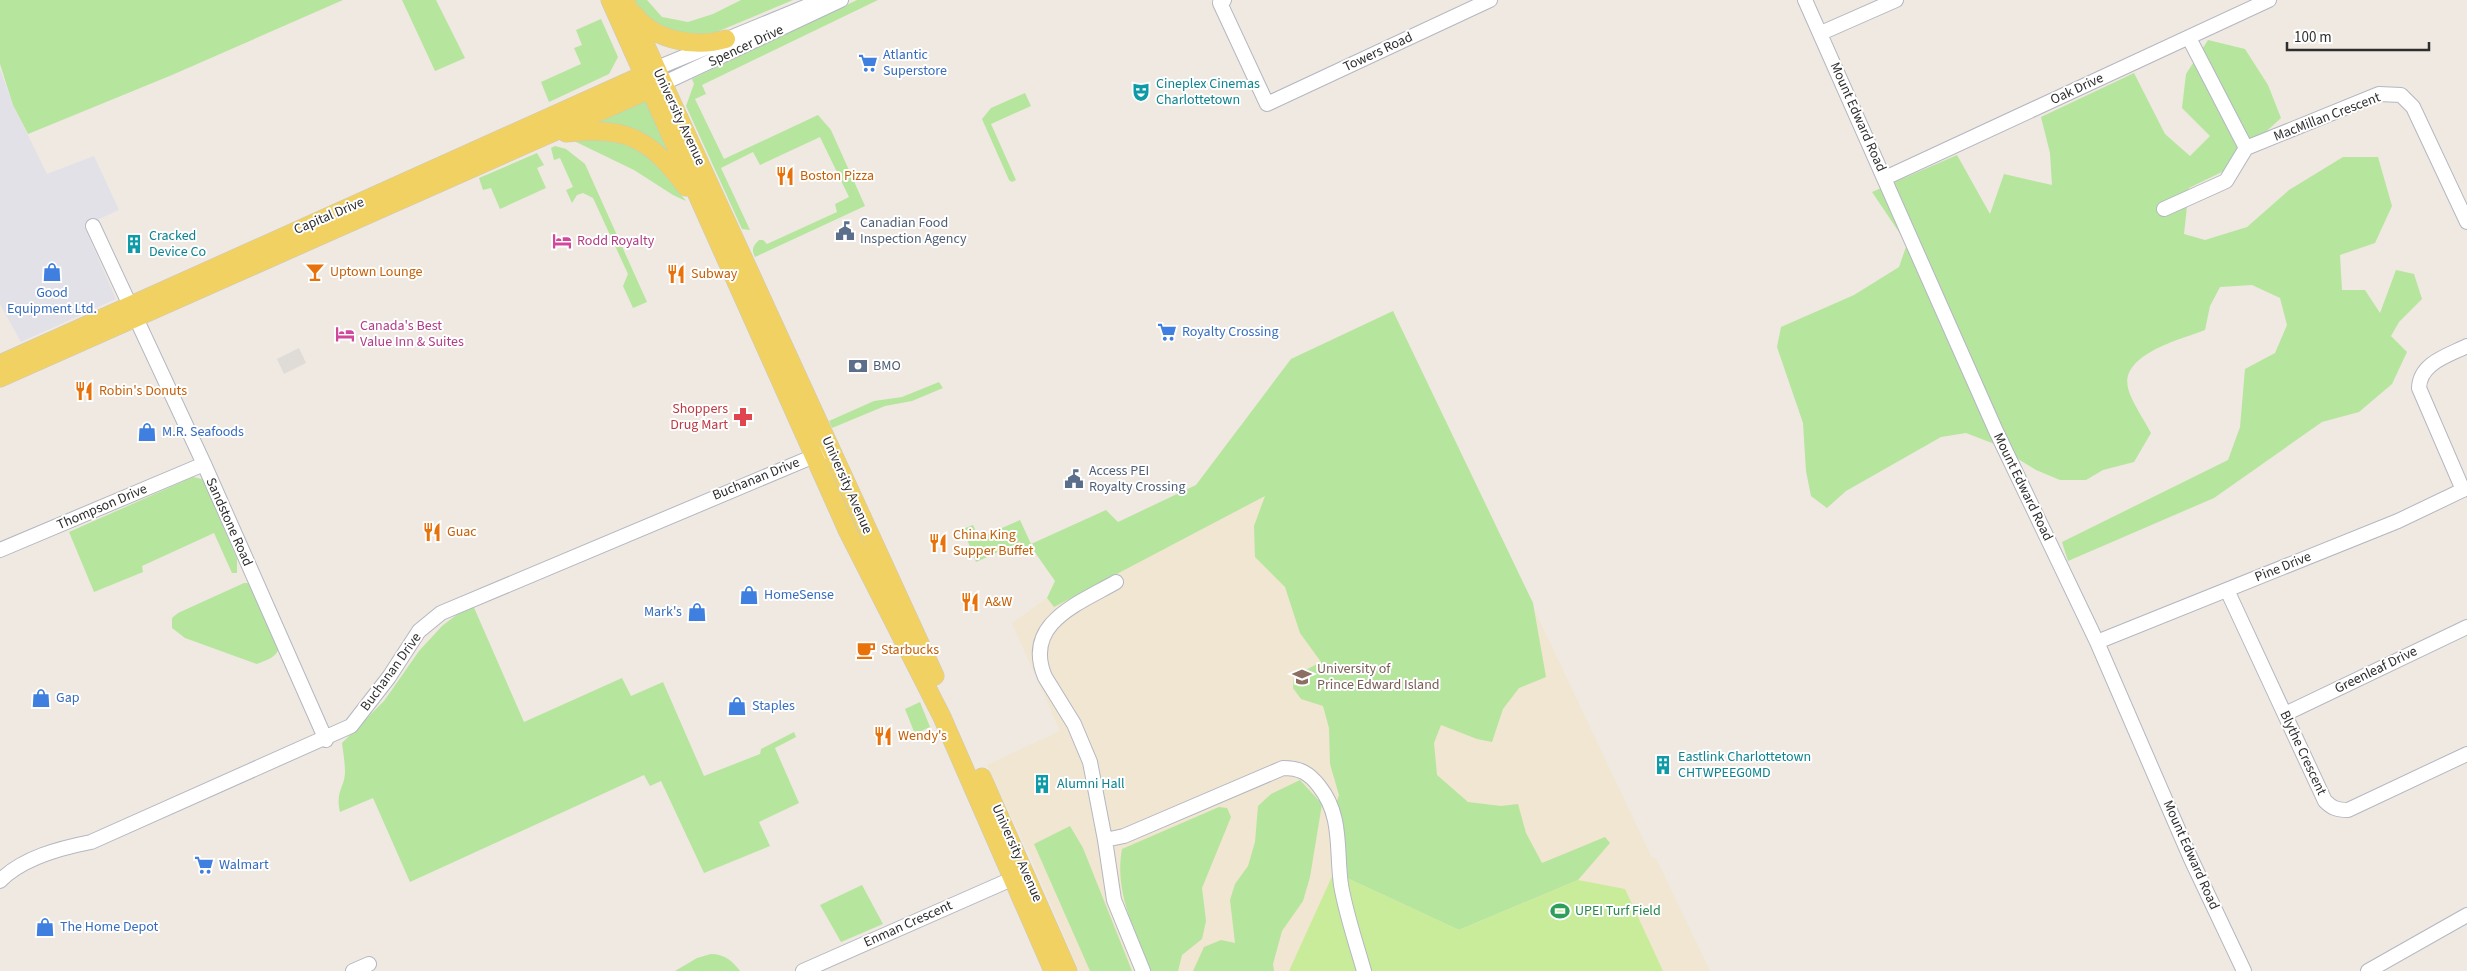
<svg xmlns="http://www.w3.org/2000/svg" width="2467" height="971" font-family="'Source Sans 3',sans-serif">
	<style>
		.industrial { fill: #e3e1e8 }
		.education { fill: #f0e6d1 }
		.green { fill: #b6e59e }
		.pitch { fill: #c9ec9a }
		.plaza { fill: #dfdcd8 }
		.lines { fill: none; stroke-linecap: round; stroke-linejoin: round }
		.minor-casing { stroke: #b4b7c1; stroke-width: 16 }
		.major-casing { stroke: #c9c9c9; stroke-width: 19 }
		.minor { stroke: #fff; stroke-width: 14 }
		.major { stroke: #f2d163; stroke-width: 18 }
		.labels { text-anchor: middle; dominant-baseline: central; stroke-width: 4; stroke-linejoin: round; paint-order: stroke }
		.street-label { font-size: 14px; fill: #2e2e2e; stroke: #fff }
		.shop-label { font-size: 14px; fill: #366cbe; stroke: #fff; text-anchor: start }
		.culture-label { font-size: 14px; fill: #0d838f; stroke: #fff; text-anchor: start }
		.food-label { font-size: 14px; fill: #c56008; stroke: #fff; text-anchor: start }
		.service-label { font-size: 14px; fill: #4e5e75; stroke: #fff; text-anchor: start }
		.hotel-label { font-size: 14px; fill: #b23c85; stroke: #fff; text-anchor: start }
		.health-label { font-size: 14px; fill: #be3a42; stroke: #fff; text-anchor: end }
		.education-label { font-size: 14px; fill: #785e54; stroke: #fff; text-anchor: start }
		.leisure-label { font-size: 14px; fill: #27864d; stroke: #fff; text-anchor: start }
	</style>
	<rect width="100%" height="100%" fill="#efe9e1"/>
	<path class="industrial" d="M0,69L13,105L47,174L94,156L119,210L84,226L116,299L21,342L0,304Z"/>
	<path class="education" d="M1393,311L1652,858H1656L1710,971H1079L1032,860L987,765L1060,731L1012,623L1047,598L1055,581L1180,506L1291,359Z"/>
	<path class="green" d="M0,0H343L172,75L28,134L13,105L0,64Z
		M402,0H436L465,58L435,71Z
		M635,0H647L662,17L688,22L713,14L741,0H793L707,36L673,31L643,16Z
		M857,0H878L702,85L706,94L695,99L724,159L818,115L831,130L865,206L755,257C751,249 753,246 759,240H763L767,244L837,212L835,204L849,197L820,137L760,165L753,152L721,168L750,230L742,229L686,106L694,84L692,79Z
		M601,19L618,57L609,74L549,102L541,82L581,64L574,48L582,45L576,30Z
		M2208,40L2245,49L2268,85L2281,118L2222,172L2189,188L2184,234L2205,240L2247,227L2289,190L2343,157H2378L2392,206L2375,243L2340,255L2342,290H2365L2380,313L2396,270L2414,274L2422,299L2399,322L2391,336L2407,352L2392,384L2359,412L2322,422L2214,498L2068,561L2062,542L2228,460L2240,427L2245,369L2275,353L2287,325L2280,298L2252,285L2220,287L2210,306L2205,330C2182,339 2120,354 2128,388C2131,401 2145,421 2151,433L2134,462L2103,470L2086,480H2060L2036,470L1992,443L1966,433L1941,437L1846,491L1827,508L1811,496L1806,471L1803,423L1777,347L1781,327L1854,295L1899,267L1907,244L1872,192L1957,155L1990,214L2004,174L2052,185L2050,153L2041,117L2134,73L2165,134L2190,156L2210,136L2182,108L2186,74Z
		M1025,93L1031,106L991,124L1016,180L1012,182L1009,180L982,119L991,108Z
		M646,99L674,159C654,133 620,130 591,123Z
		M587,139C597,139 608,139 618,141C650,147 668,177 686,201L673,195L634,170L574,141Z
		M555,146L566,149L585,164L647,302L633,308L623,286L628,274L593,198L583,193L577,195L572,203L566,190L573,187L560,158L554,160L551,148Z
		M537,153L544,165L537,168L546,188L500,209L491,188L483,190L479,178Z
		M1393,311L1533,603L1546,677L1519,688L1503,709L1492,742L1477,739L1441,725L1434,743L1437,775L1468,802L1501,806L1518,804L1526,833L1542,863L1605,837L1610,843L1578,880L1459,930L1334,872L1330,822L1339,795L1330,764L1329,728L1323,706L1301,699L1293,688L1294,676L1321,662L1300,633L1285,587L1255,557L1254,526L1265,496L1054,607L1047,598L1055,581L1034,551L1026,555L1020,542L976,562L963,529L973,525L979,538L1020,520L1031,544L1106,510L1118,522L1196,485L1291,359Z
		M939,382L943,388L912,401L885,406L832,428L829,421L874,401L902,397Z
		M193,477L202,479L206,486L237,559V573H232L214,533L142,566L143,572L94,592L69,532Z
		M244,583H249L279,646C278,657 267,660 257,664L185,638L172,628V618L178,613Z
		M472,603L524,722L622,678L631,696L663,682L704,776L760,754L761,749L794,732L796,737L775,748L799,803L759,822L770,846L704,873L661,781L650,786L644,775L410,882L373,798L340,812C335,791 345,787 345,772C345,762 343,752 342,743L384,701L419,651L442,626Z
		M920,702L930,727L915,734L905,709Z
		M1300,780L1322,804L1310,877L1303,901L1282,931L1273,964L1274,971H1193L1204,947L1221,940L1235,943L1230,900L1235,884L1248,866L1255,842L1258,806L1271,794Z
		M1219,807L1227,808L1231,817L1202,888L1206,921L1202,939L1182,955L1178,971H1150C1135,930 1114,893 1122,849Z
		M1070,826L1083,848L1132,971H1090L1034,844Z
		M862,885L883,924L841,942L820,905Z
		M711,954C724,954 733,961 740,971H675L697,958Z"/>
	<path class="pitch" d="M1334,872L1459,930L1578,880L1625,889L1663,971H1289Z"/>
	<path class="plaza" d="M299,348L306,363L284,374L277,359Z"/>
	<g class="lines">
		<g class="minor-casing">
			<path id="minor" d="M1224,0L1220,3L1267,104L1490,0
				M1805,0L1996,431L2097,642L2191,859L2244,971
				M1821,33L1896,0
				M2189,38L2246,148
				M657,68L822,0
				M664,83L841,0
				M1885,178L2269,0
				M2164,209L2226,181L2246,148L2379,94L2401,95L2413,107L2467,222
				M93,226L204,464L326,740
				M2463,490L2419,388C2420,363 2447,356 2467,346
				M0,550L204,464
				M2227,590L2325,801C2332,808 2337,810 2348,810L2467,754
				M2097,642L2398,521L2467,488
				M2285,714L2467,627
				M1105,840L1090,762L1074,724L1045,677C1022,623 1080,603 1116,582
				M0,881C22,858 60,848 91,842L351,726L389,677L419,631L441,613L831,449
				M353,971L369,964
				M803,971L1014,878
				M1143,971L1114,900L1105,840L1124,836L1283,768C1300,768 1309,773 1319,786C1343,816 1336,850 1341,885C1346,914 1356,943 1364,971
				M2368,971L2467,915"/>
		</g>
		<g class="major-casing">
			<path id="major" d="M610,0L848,532L942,717L1053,971
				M625,0L935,676
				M635,15C655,41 696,48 726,39
				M566,133C626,126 650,138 686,187
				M0,364L654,70
				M0,378L660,85
				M982,777L1068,971"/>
		</g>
		<use href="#minor" class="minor"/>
		<use href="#major" class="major"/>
	</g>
	<defs>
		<g id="supermarket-bare" transform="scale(1.5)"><path d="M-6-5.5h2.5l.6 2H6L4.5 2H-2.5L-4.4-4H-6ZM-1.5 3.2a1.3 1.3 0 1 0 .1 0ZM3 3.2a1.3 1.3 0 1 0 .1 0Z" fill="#3f7fe0" stroke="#fff" stroke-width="2.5" paint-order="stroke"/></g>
		<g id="theatre-bare" transform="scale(1.5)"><path d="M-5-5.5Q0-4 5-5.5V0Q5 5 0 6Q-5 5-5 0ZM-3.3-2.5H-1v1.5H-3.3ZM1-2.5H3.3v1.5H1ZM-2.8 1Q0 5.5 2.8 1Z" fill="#0f9aa8" stroke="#fff" stroke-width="2.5" paint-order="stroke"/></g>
		<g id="restaurant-bare" transform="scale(1.5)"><path d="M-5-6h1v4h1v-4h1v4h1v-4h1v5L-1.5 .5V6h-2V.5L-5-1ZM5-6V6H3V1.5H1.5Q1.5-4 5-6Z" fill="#e8710a" stroke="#fff" stroke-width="2.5" paint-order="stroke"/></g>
		<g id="civic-bare" transform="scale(1.5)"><path d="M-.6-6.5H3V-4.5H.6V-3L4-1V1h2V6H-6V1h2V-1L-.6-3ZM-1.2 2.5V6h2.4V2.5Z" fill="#5c6f8a" stroke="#fff" stroke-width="2.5" paint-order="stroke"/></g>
		<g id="hotel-bare" transform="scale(1.5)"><path d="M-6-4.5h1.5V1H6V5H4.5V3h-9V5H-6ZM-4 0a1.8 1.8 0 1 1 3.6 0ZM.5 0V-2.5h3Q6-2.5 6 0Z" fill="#d1479c" stroke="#fff" stroke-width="2.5" paint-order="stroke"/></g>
		<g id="building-bare" transform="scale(1.5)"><path d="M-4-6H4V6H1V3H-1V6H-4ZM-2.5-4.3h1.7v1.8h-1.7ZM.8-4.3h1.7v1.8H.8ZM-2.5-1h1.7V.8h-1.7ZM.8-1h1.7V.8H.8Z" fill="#0f9aa8" stroke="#fff" stroke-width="2.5" paint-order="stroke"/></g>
		<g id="shop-bare" transform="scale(1.5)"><path d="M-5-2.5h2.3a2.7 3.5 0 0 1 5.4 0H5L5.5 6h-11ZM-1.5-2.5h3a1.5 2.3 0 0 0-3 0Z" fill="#3f7fe0" stroke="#fff" stroke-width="2.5" paint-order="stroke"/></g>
		<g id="bar-bare" transform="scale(1.5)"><path d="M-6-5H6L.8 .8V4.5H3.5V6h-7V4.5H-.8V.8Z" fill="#e8710a" stroke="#fff" stroke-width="2.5" paint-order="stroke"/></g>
		<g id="bank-bare" transform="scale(1.5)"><path d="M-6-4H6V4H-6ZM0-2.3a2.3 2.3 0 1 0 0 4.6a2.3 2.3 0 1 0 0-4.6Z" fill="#5c6f8a" stroke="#fff" stroke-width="2.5" paint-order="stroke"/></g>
		<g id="pharmacy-bare" transform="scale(1.5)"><path d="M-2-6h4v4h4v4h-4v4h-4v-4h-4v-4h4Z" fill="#e0444e" stroke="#fff" stroke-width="2.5" paint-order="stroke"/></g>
		<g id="cafe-bare" transform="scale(1.5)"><path d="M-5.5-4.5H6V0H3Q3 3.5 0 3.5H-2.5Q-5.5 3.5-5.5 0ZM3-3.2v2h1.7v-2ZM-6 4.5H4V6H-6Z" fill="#e8710a" stroke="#fff" stroke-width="2.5" paint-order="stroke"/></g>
		<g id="university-bare" transform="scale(1.5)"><path d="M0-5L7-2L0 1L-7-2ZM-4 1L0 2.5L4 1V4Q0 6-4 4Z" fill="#8d6e63" stroke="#fff" stroke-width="2.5" paint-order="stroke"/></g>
		<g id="stadium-bare" transform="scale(1.5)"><path d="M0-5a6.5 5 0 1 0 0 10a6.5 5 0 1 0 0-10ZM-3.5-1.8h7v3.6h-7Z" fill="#2e9e5b" stroke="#fff" stroke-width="2.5" paint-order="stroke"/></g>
	</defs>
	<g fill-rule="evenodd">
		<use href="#supermarket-bare" x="868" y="63"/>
		<use href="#theatre-bare" x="1141" y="92"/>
		<use href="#restaurant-bare" x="785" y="176"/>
		<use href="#civic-bare" x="845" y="231"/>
		<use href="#hotel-bare" x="562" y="241"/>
		<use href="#building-bare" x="134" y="244"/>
		<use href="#shop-bare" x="52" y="272"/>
		<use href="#bar-bare" x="315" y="272"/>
		<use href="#restaurant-bare" x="676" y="274"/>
		<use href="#supermarket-bare" x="1167" y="332"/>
		<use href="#hotel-bare" x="345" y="334"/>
		<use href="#bank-bare" x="858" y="366"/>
		<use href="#restaurant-bare" x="84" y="391"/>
		<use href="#pharmacy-bare" x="743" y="417"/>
		<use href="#shop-bare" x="147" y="432"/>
		<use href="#civic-bare" x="1074" y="479"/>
		<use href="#restaurant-bare" x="432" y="532"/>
		<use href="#restaurant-bare" x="938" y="543"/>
		<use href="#shop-bare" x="749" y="595"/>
		<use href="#restaurant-bare" x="970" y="602"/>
		<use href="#shop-bare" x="697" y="612"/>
		<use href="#cafe-bare" x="866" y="650"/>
		<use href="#university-bare" x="1302" y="677"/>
		<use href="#shop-bare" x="41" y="698"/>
		<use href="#shop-bare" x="737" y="706"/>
		<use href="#restaurant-bare" x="883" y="736"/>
		<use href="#building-bare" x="1663" y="765"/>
		<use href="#building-bare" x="1042" y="784"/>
		<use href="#supermarket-bare" x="204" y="865"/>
		<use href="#stadium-bare" x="1560" y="911"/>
		<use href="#shop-bare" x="45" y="927"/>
	</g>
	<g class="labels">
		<g class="street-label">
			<text transform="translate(746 46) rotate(-25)">Spencer Drive</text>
			<text transform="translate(1378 52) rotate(-25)">Towers Road</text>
			<text transform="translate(2077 89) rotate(-25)">Oak Drive</text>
			<text transform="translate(679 117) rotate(65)">University Avenue</text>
			<text transform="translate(1858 117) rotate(66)">Mount Edward Road</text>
			<text transform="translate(2327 117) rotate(-21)">MacMillan Crescent</text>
			<text transform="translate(329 216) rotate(-23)">Capital Drive</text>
			<text transform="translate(756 479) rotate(-22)">Buchanan Drive</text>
			<text transform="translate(847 485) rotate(66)">University Avenue</text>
			<text transform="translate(2023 487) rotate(64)">Mount Edward Road</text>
			<text transform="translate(102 507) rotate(-23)">Thompson Drive</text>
			<text transform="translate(229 522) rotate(66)">Sandstone Road</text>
			<text transform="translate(2283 567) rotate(-22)">Pine Drive</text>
			<text transform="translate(2376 670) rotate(-26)">Greenleaf Drive</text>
			<text transform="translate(391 672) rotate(-54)">Buchanan Drive</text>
			<text transform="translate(2303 753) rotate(65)">Blythe Crescent</text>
			<text transform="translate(1017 853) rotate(66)">University Avenue</text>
			<text transform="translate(2191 855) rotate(66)">Mount Edward Road</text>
			<text transform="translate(908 924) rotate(-24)">Enman Crescent</text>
		</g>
		<g class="shop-label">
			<text x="883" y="55">Atlantic<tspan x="883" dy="16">Superstore</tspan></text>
			<text x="52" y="293" text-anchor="middle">Good<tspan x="52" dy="16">Equipment Ltd.</tspan></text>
			<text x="1182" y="332">Royalty Crossing</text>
			<text x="162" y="432">M.R. Seafoods</text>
			<text x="764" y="595">HomeSense</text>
			<text x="682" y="612" text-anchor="end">Mark's</text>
			<text x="56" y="698">Gap</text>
			<text x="752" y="706">Staples</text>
			<text x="219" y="865">Walmart</text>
			<text x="60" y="927">The Home Depot</text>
		</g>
		<g class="culture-label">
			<text x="1156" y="84">Cineplex Cinemas<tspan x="1156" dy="16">Charlottetown</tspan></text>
			<text x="149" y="236">Cracked<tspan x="149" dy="16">Device Co</tspan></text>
			<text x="1678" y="757">Eastlink Charlottetown<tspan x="1678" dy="16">CHTWPEEG0MD</tspan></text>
			<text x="1057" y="784">Alumni Hall</text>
		</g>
		<g class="food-label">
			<text x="800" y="176">Boston Pizza</text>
			<text x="330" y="272">Uptown Lounge</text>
			<text x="691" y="274">Subway</text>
			<text x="99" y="391">Robin's Donuts</text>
			<text x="447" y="532">Guac</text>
			<text x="953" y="535">China King<tspan x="953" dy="16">Supper Buffet</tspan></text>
			<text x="985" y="602">A&amp;W</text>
			<text x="881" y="650">Starbucks</text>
			<text x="898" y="736">Wendy's</text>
		</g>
		<g class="service-label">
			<text x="860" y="223">Canadian Food<tspan x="860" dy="16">Inspection Agency</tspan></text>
			<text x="873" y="366">BMO</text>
			<text x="1089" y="471">Access PEI<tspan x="1089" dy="16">Royalty Crossing</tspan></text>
		</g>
		<g class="hotel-label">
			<text x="577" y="241">Rodd Royalty</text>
			<text x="360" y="326">Canada's Best<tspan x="360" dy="16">Value Inn &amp; Suites</tspan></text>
		</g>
		<g class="health-label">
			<text x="728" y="409">Shoppers<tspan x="728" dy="16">Drug Mart</tspan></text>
		</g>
		<g class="education-label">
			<text x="1317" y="669">University of<tspan x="1317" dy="16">Prince Edward Island</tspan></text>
		</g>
		<g class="leisure-label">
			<text x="1575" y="911">UPEI Turf Field</text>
		</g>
	</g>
	<path d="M2287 42v8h142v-8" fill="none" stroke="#2e2e2e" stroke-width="2.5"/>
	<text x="2294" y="42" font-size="15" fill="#2e2e2e" stroke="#ffffff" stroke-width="4" paint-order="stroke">100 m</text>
</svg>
